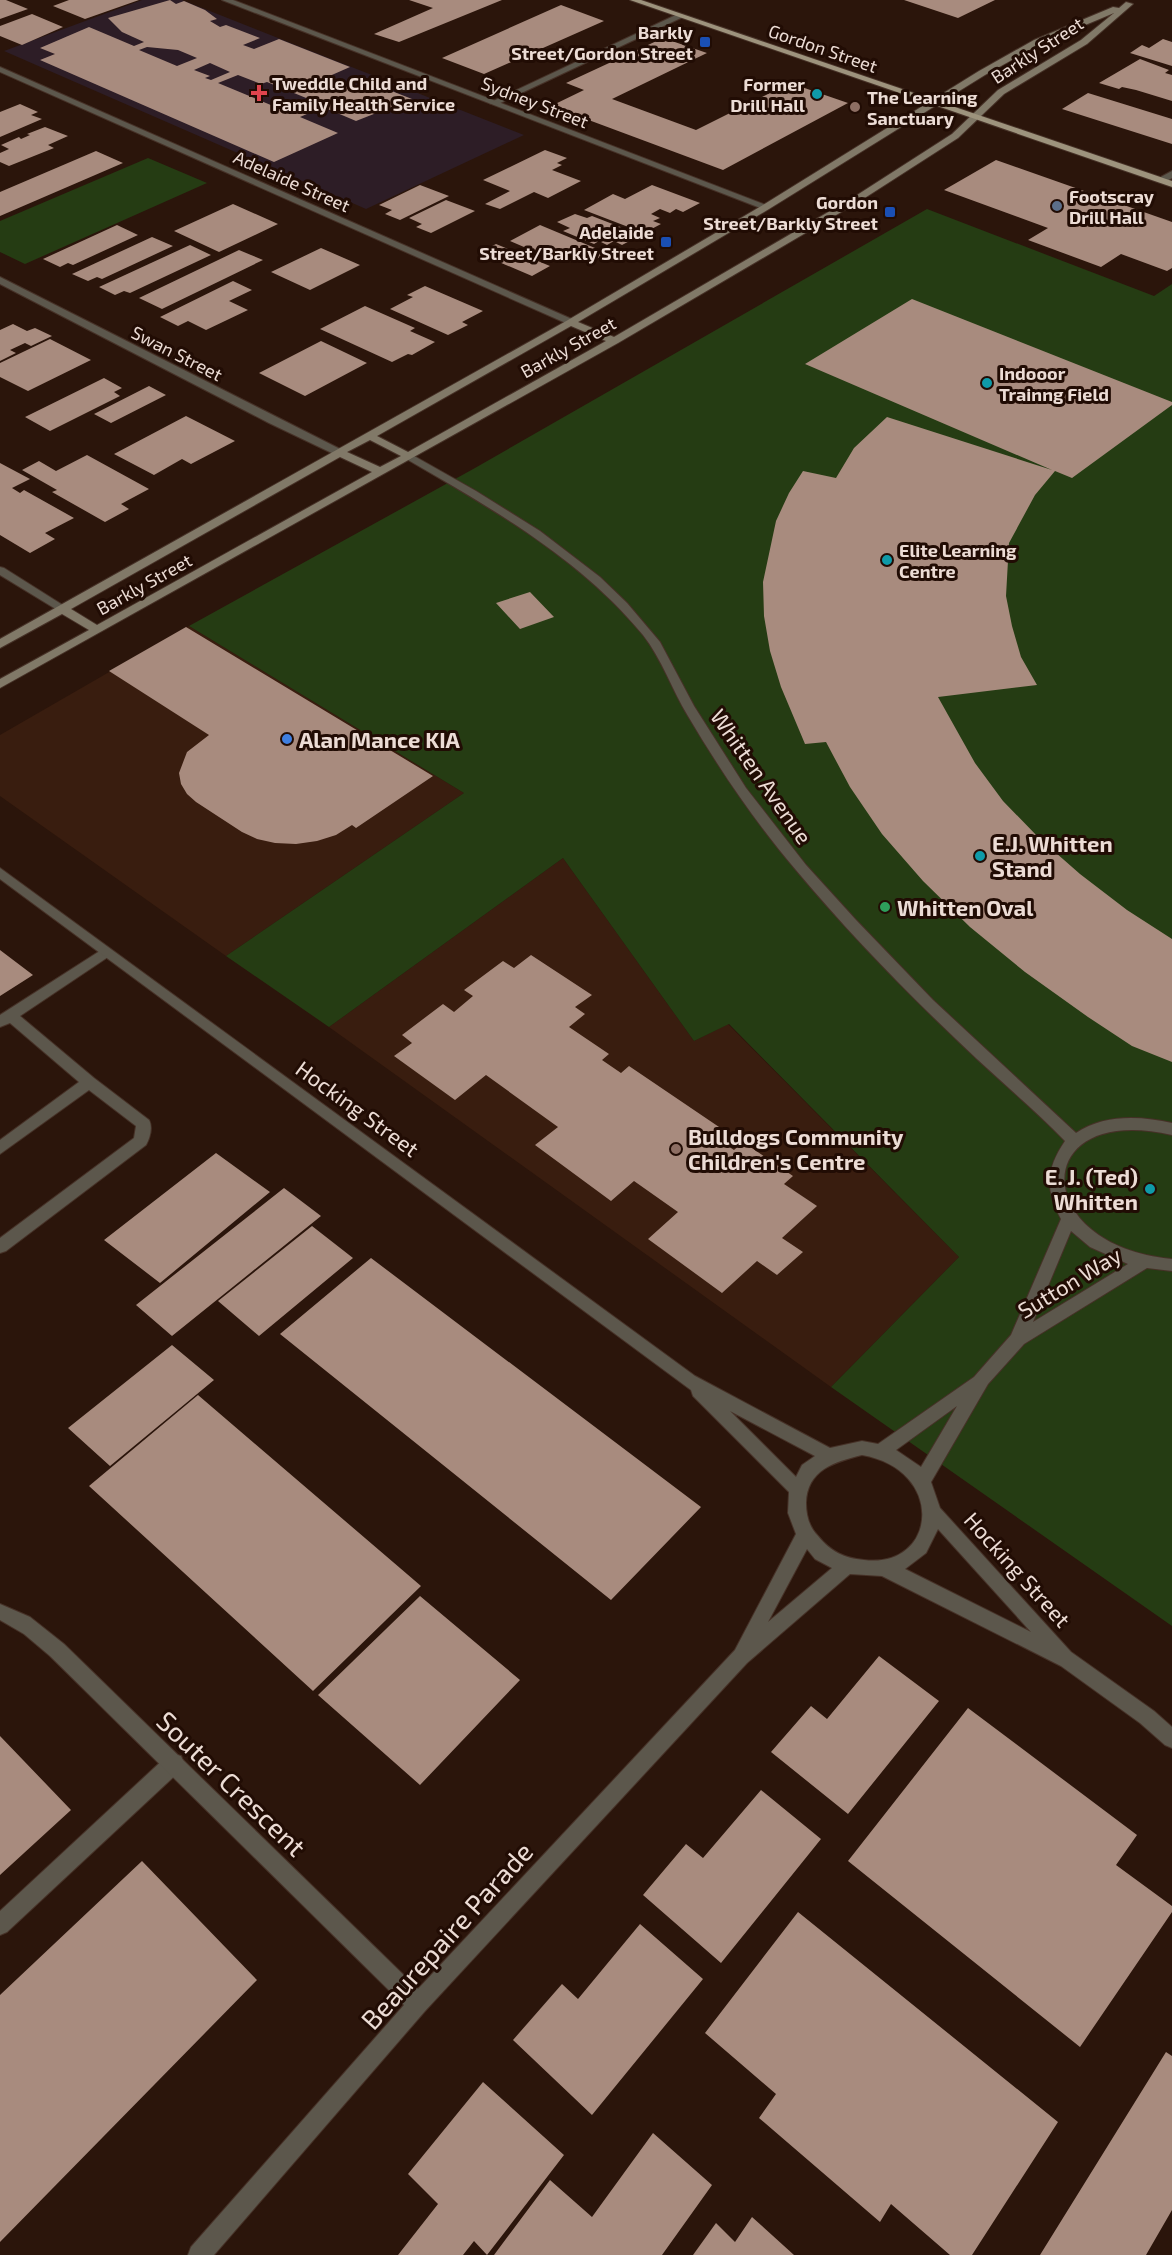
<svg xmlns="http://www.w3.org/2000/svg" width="1172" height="2255" font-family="'Exo 2',sans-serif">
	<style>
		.built { fill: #391d0f }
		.medical { fill: #2d1d26 }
		.green { fill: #253c13 }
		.building { fill: #a88b7e; fill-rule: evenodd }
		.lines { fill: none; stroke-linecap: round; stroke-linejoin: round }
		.lane-casing { stroke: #463127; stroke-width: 2 }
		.street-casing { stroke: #463127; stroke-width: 2 }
		.secondary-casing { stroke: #463127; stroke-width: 2 }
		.primary-casing { stroke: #463127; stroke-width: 2 }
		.lane { fill: #5c574c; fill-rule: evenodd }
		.street { fill: #5c574c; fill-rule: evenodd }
		.secondary { fill: #817968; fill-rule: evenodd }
		.primary { fill: #9d937d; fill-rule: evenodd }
		.transit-dot { fill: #1a4fb4; stroke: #210c04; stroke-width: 2 }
		.health-dot { fill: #e0444e; stroke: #210c04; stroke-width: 2 }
		.culture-dot { fill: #0f9aa8; stroke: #210c04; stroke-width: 2 }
		.education-dot { fill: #8d6e63; stroke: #210c04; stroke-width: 2 }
		.service-dot { fill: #5c6f8a; stroke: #210c04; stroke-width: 2 }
		.shop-dot { fill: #3f7fe0; stroke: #210c04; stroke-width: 2 }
		.leisure-dot { fill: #2e9e5b; stroke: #210c04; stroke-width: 2 }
		.labels { text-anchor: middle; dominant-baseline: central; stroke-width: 6; stroke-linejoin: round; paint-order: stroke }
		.far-poi-label { font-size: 18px; font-weight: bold; fill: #ecdcd5; stroke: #210c04; text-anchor: start }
		.far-street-label { font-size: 18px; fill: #ecdcd5; stroke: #210c04 }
		.poi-label { font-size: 22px; font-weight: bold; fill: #ecdcd5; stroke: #210c04; text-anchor: start }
		.street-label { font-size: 22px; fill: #ecdcd5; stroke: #210c04 }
		.near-street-label { font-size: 27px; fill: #ecdcd5; stroke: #210c04 }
	</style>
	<rect width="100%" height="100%" fill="#2b150b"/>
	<path class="built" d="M189,626L464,793L226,956L0,796V735Z
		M563,858L694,1041L728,1024L959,1257L831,1387L329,1027Z"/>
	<path class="medical" d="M142,0H182L524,135L366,209L4,51Z"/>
	<path class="green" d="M148,158L207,183L25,264L0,252V221Z
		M927,209L1154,296L1172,284V1626L831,1387L959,1257L729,1024L694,1041L563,858L329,1027L226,956L464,793L189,626L475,468Z"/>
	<path class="building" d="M0,0H6L28,9L0,19Z
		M69,0H139L85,19L53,6Z
		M170,0L176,4L184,1L205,10L217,19L210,21L220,27L226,25L260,38L243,45L254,49L279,39L350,67L325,78L357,91L374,84L412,99L356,121L323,107L300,117L338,133L274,162L40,60L55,54L40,48L89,27L134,46L144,42L122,32L108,18ZM147,47L178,50L197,58L177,66L139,50ZM210,63L230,72L211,80L205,78L210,76L194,70ZM238,75L261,84L267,82L316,102L290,113L218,83Z
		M409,0H502L399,42L374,34L433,8Z
		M904,0H995L958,18Z
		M561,5L604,21L484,74L442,58Z
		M32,14L63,27L22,45L0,36V26Z
		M663,38L707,53L612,99L696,130L790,83L848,103L723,170L551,106L584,90L566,83Z
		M1163,39L1172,42V66L1130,53L1142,45L1149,48Z
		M1140,59L1169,70L1165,73L1172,75V101L1136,90L1122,87L1119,89L1099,83Z
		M1088,93L1172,119V144L1062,109Z
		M20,104L38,112L31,115L42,119L0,137V112Z
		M45,127L68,136L48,145L54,148L9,166L0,162V153L9,149L1,145L19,137L21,139L30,135L27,134Z
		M545,150L567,158L557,163L562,165L552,170L581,181L548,198L534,192L500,209L485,204L510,191L483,180Z
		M96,151L123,163L0,216V192Z
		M996,160L1172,222V268L1167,271L1121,254L1101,267L1028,240L1048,228L944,190Z
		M420,185L449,196L400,220L385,214L392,210L379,205Z
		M652,185L700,203L683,212L676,209L670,213L660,209L651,214L660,218L653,221L661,224L644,233L584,210L613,194L625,199Z
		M446,200L475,211L431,233L416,227L422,224L409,218Z
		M233,204L278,224L219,252L174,231Z
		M575,214L587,218L592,216L641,235L622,245L614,241L607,245L599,241L594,244L563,231L570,228L557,222Z
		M117,225L138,235L73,265L68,263L60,267L43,259Z
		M540,225L607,253L589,263L581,259L574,263L565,259L559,262L510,241Z
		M152,237L173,246L102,279L97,277L88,281L72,274Z
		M496,244L550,266L532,276L478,253Z
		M190,245L211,255L130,293L124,291L115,295L99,287Z
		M321,248L360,265L310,290L271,272Z
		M239,250L263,260L162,309L139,298Z
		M233,281L252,290L229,301L248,310L206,330L188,321L178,326L160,317Z
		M425,286L483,311L462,322L468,325L448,335L390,309L413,297L407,295Z
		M912,299L1172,402V405L1072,478L1055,471L1035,495L1009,543L1006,596L1012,626L1021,657L1037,685L938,697L975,763L1003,801L1039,838L1080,874L1127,910L1172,939V1062L1132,1046L1088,1017L1025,972L970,927L923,881L882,834L850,787L826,742L805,744L781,687L770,651L764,616L763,582L776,521L789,493L803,471L836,478L854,448L887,417L1052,470L805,364Z
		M365,306L415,328L410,331L435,342L412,355L408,354L392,362L320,329Z
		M13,324L27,331L35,328L52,336L31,346L25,343L10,350L16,353L0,361V330Z
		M50,339L91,360L28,391L0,377V363Z
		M321,341L367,363L305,396L259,373Z
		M104,378L122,388L114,392L120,396L50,431L25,417Z
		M149,386L166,395L111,423L94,414Z
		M186,416L235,441L191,464L182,459L154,475L114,454Z
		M87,455L149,489L121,504L129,509L105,522L52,492L57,490L22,470L39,461L56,471Z
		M0,463L30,479L12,488L20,493L24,490L74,518L45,533L55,539L30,553L0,535Z
		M530,592L554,617L520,629L496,603Z
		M186,627L433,776L356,828L352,825L336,835L317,841L296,844L275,843L257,839L242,832L196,802L187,794L181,784L179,773L187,752L209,735L109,671Z
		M0,950L33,975L0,996Z
		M531,955L592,995L575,1007L585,1014L569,1027L609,1054L602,1060L621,1073L629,1066L722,1129L713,1136L734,1150L743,1142L793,1176L784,1184L817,1206L782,1238L803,1252L777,1275L757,1261L722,1293L648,1239L678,1212L634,1181L611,1201L535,1145L558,1127L486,1075L455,1100L394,1056L412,1043L402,1035L443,1004L454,1012L473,996L464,990L503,961L514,968Z
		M216,1153L270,1192L160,1283L104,1240Z
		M284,1188L321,1216L172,1336L136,1305Z
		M312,1226L353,1258L259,1336L218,1301Z
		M371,1258L701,1507L611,1600L280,1334Z
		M172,1345L214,1380L110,1466L68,1428Z
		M198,1395L421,1586L313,1691L89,1486Z
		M420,1596L520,1680L420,1785L318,1695Z
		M879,1656L939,1701L848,1814L771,1752L811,1706L827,1719Z
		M968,1708L1137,1835L1116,1865L1172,1906V1912L1080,2047L848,1861Z
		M0,1736L71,1810L0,1875Z
		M761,1790L821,1839L721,1963L643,1895L686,1844L703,1858Z
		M142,1861L257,1980L0,2242V1995Z
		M798,1912L1058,2122L972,2255H950L891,2204L880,2222L759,2118L776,2094L705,2033Z
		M640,1924L703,1979L592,2115L513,2040L562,1984L578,1999Z
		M1166,2052L1172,2056V2210L1146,2255H1040Z
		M483,2082L564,2155L487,2255L474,2241L463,2255H398L438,2204L408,2174Z
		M653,2133L712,2185L662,2255H494L550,2180L592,2217Z
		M752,2217L794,2255H693L716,2223L735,2242Z"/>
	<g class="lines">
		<g class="lane-casing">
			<path id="lane" d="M678,14L685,16L496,105L489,103Z
				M1172,171V178L1165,182H1159V178Z
				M106,947L113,952L111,955L20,1016L94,1078L149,1120C153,1127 150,1138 146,1145L6,1251L0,1253V1238L134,1138L136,1126L89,1090L0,1154V1140L79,1082L10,1023L0,1027V1015Z
				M174,1754L181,1756L184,1763L181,1770L7,1932L0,1935V1911L167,1756Z"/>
		</g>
		<g class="street-casing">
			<path id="street" d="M222,0H233L771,207L763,209Z
				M0,67L574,320L576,322L568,324L0,72Z
				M0,277L344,451L345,453L344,455H336L269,423L0,284Z
				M407,452L476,491L540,531L600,577L627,603L660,642L694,706L746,788L806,865L856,920L933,1000L1076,1133C1104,1114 1141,1116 1172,1123V1135C1028,1102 1029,1246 1172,1259V1271L1147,1268L1024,1344L988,1384L931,1482L940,1508L1071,1652L1154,1711L1172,1727V1748L1165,1745L1140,1723L1061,1666L882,1576L850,1574L747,1663L425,2011L214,2255H188L191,2247L404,2005L50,1656L24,1634L0,1620V1604L30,1617L64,1644L418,1989L735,1650L796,1534L788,1513L789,1492L693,1396L691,1390L0,879V868L695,1376L830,1448L862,1441L878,1444L974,1377L1011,1335L1061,1219C1045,1189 1046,1169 1065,1141C1037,1112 1006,1086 977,1059C913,999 852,937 796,870C755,822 720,770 688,716C672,690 662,659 643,635C579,557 489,507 403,457L402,455ZM1071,1231L1090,1247L1128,1264L1033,1322ZM957,1406L921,1467L896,1450ZM730,1411L815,1456L802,1465L796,1477ZM862,1455C947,1470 937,1569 864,1560C844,1558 831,1552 818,1536C809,1527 806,1515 806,1503C807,1470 834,1462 862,1455ZM938,1529L1031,1632L905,1569L926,1553ZM807,1549L815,1559L832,1568L768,1622Z
				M0,567L4,568L69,609L63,612L59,611L0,575Z"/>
		</g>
		<g class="secondary-casing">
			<path id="secondary" d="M1126,2L1133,4L1087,44L1004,94L958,138L860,201L618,343L0,688V679L89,630L62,614L0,648V639L568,320L763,205L979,71L1034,40L1113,7L1119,8ZM1114,13L1081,40L998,90L952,134L854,197L614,337L578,322L769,209L985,75L1040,44ZM571,326L606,341L408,452L377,436ZM370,440L401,456L380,467L347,452ZM340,457L372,472L97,625L71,609Z"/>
		</g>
		<g class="primary-casing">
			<path id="primary" d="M630,0H641L1172,181V187Z"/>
		</g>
		<use href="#lane" class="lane"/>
		<use href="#street" class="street"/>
		<use href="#secondary" class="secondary"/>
		<use href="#primary" class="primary"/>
	</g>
	<g class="transit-dot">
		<rect x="699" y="36" width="12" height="12" rx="3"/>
		<rect x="884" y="206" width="12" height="12" rx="3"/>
		<rect x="660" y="236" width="12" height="12" rx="3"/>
	</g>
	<path class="health-dot" d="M256 84h6v6h6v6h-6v6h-6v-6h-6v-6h6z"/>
	<g class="culture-dot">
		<circle cx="817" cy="94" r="6"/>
		<circle cx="987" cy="383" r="6"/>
		<circle cx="887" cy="560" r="6"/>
		<circle cx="980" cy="856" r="6"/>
		<circle cx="1150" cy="1189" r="6"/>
	</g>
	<g class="education-dot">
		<circle cx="855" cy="107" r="6"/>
		<circle cx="676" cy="1149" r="6"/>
	</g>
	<circle class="service-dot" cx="1057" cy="206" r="6"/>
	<circle class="shop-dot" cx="287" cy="739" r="6"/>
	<circle class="leisure-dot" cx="885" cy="907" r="6"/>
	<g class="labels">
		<g class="far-poi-label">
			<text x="693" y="32" text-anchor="end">Barkly<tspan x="693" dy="21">Street/Gordon Street</tspan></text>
			<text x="272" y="83">Tweddle Child and<tspan x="272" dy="21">Family Health Service</tspan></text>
			<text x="805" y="84" text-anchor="end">Former<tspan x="805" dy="21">Drill Hall</tspan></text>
			<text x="867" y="97">The Learning<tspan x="867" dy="21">Sanctuary</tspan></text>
			<text x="1069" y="196">Footscray<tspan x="1069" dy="21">Drill Hall</tspan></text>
			<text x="878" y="202" text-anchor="end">Gordon<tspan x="878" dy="21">Street/Barkly Street</tspan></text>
			<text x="654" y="232" text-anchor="end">Adelaide<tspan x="654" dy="21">Street/Barkly Street</tspan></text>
			<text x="999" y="373">Indooor<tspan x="999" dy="21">Trainng Field</tspan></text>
			<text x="899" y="550">Elite Learning<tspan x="899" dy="21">Centre</tspan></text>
		</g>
		<g class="far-street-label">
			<text transform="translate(823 48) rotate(19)">Gordon Street</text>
			<text transform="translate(1037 50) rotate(-33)">Barkly Street</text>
			<text transform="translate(535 102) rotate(21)">Sydney Street</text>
			<text transform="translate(292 181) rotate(24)">Adelaide Street</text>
			<text transform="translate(568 347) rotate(-29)">Barkly Street</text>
			<text transform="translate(177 353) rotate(27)">Swan Street</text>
			<text transform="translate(144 584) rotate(-29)">Barkly Street</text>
		</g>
		<g class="poi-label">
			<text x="299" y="739">Alan Mance KIA</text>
			<text x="992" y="843">E.J. Whitten<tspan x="992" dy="25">Stand</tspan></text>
			<text x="897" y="907">Whitten Oval</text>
			<text x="688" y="1136">Bulldogs Community<tspan x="688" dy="25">Children's Centre</tspan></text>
			<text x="1138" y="1176" text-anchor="end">E. J. (Ted)<tspan x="1138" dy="25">Whitten</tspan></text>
		</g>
		<g class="street-label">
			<text transform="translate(762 776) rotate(55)">Whitten Avenue</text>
			<text transform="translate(358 1108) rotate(36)">Hocking Street</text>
			<text transform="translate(1069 1282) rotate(-31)">Sutton Way</text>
			<text transform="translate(1018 1569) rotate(48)">Hocking Street</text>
		</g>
		<g class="near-street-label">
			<text transform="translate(232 1783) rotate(44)">Souter Crescent</text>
			<text transform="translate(446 1935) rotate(-48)">Beaurepaire Parade</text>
		</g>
	</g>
</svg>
